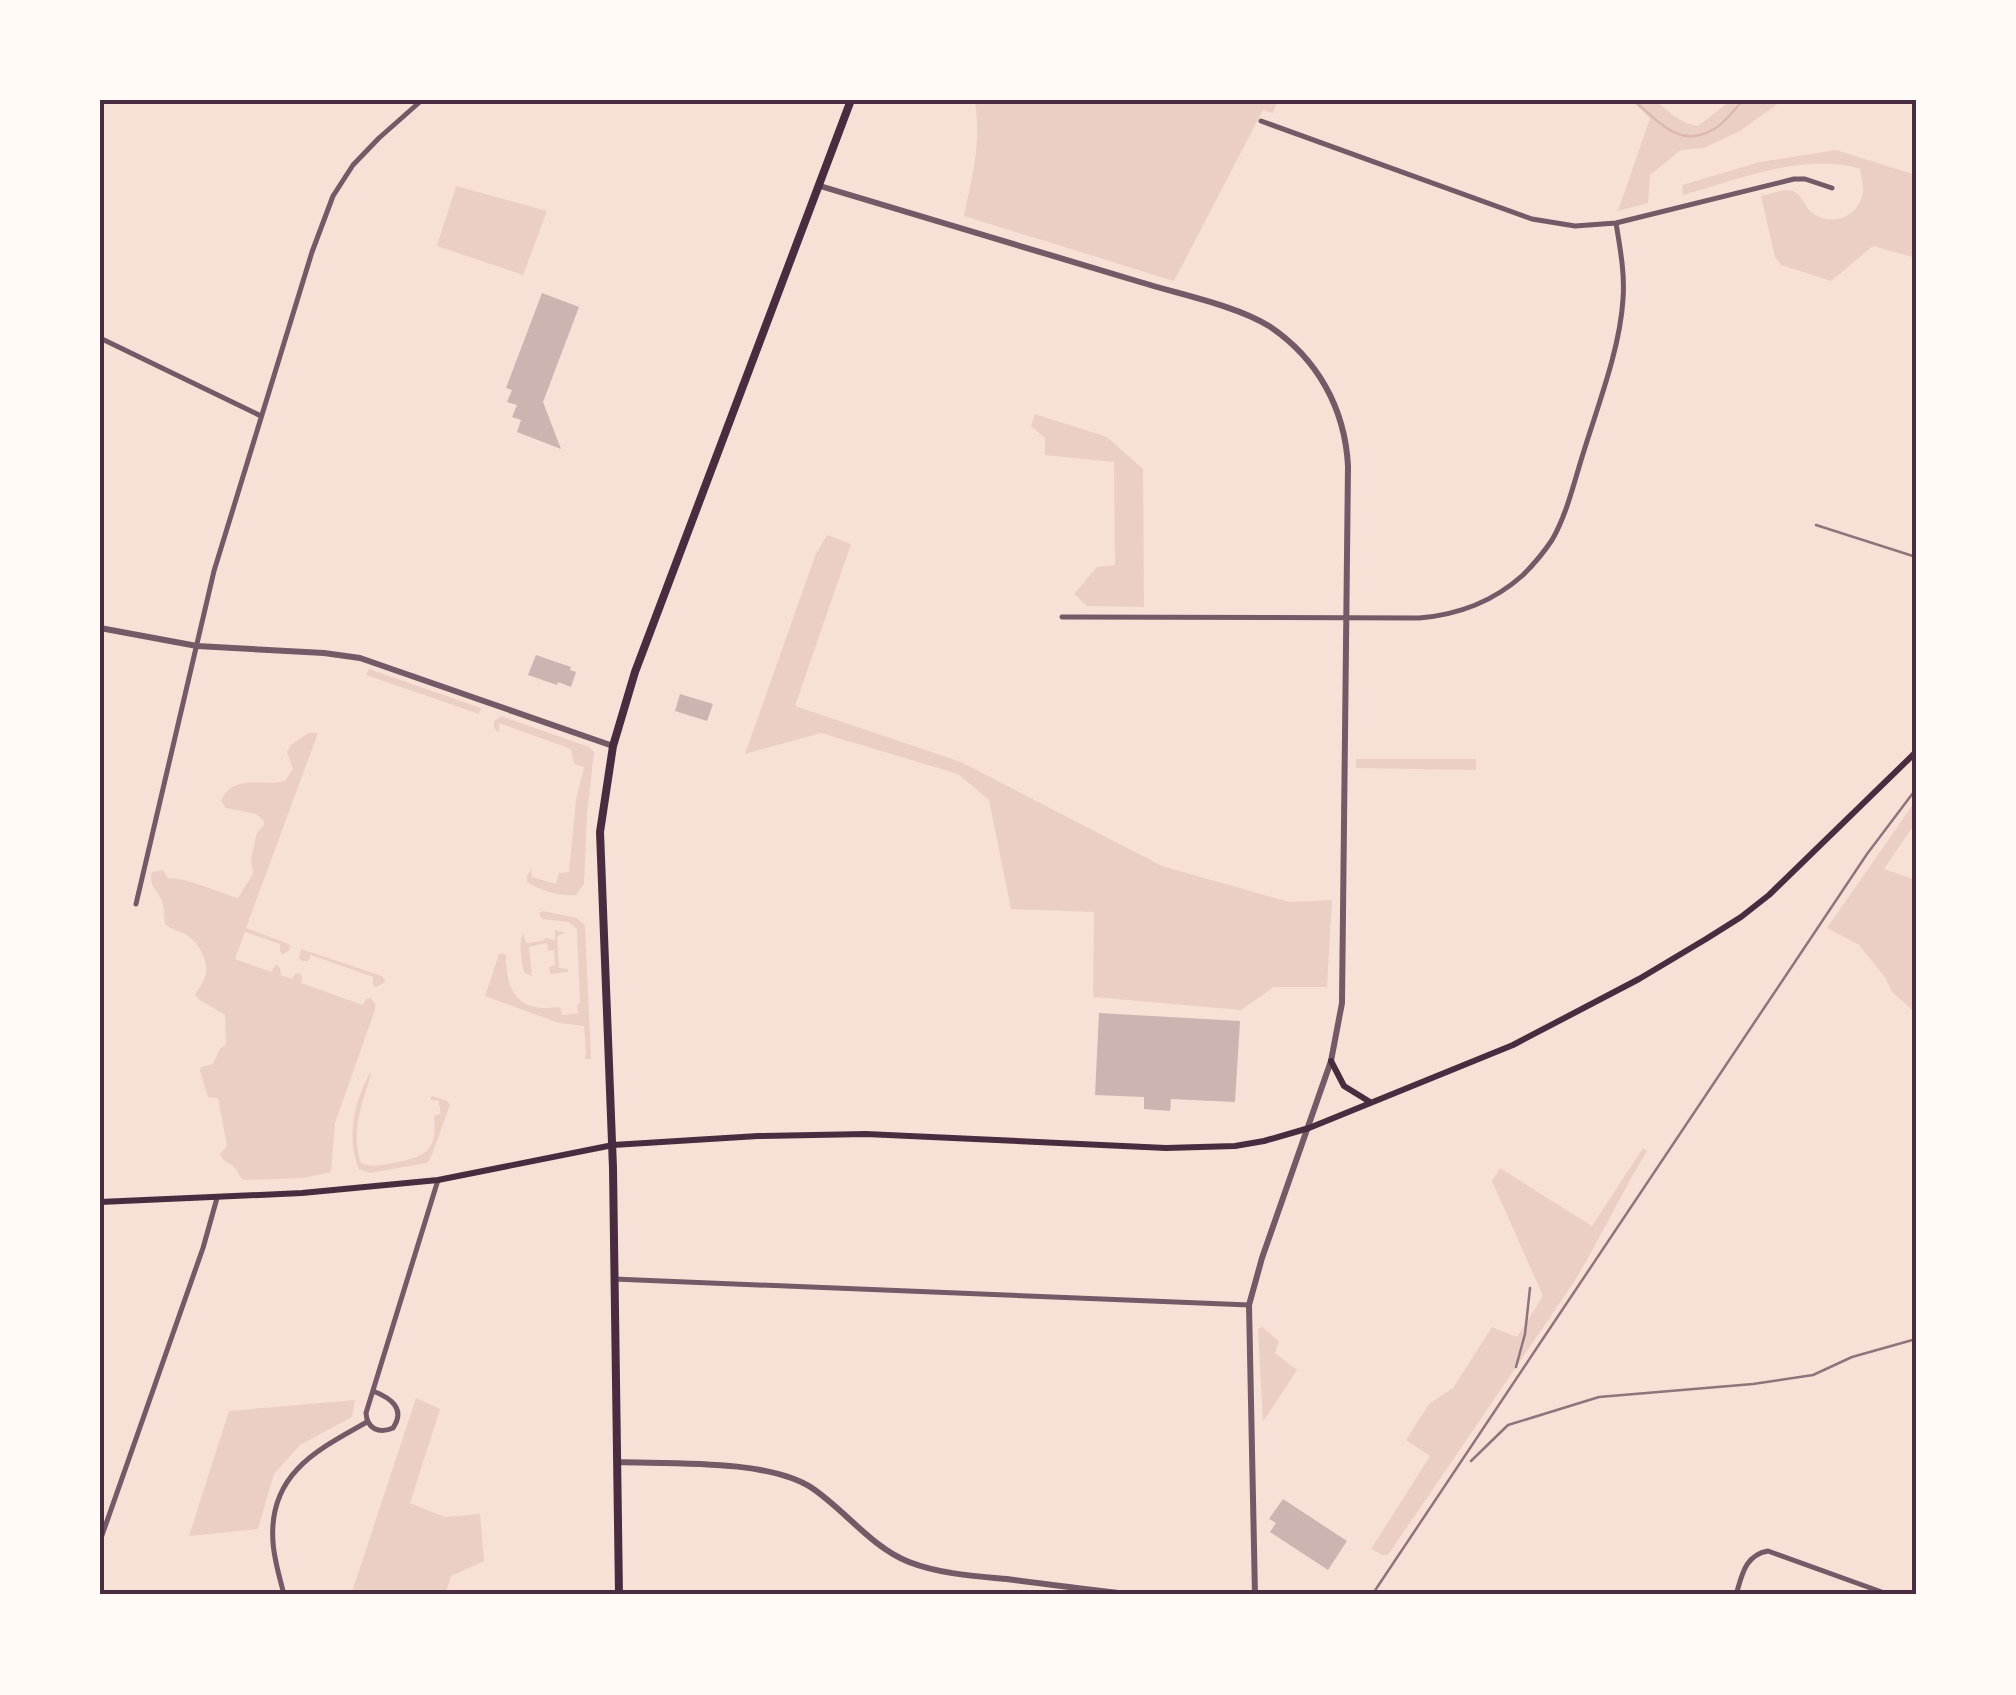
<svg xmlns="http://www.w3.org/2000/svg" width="2016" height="1695" font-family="'Fira Sans',sans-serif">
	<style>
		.green { fill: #ebcfc5 }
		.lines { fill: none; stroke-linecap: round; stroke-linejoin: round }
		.stream { stroke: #dcb8b0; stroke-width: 2.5 }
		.building { fill: #ccb4b1 }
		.minor { stroke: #755966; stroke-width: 5 }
		.tertiary { stroke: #755966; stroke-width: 6 }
		.secondary { stroke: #4a2c40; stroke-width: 6 }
		.primary { stroke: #4a2c40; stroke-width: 8 }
		.rail { stroke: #8f747c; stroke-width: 2.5 }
		.neatline { fill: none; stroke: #4a2c40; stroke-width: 4 }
	</style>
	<rect width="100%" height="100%" fill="#f7e1d7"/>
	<path class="green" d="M975,100H1278L1273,113L1263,110L1174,281L964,216C973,172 981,145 975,100Z
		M1631,100H1656C1668,112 1681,124 1698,126L1732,100H1783L1740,131L1704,148L1681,150L1650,175L1648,203L1618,211L1650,118Z
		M1836,150L1916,175V258L1873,246L1831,281L1781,265L1775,257L1761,196C1770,194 1783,188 1793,191C1803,195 1805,209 1814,214C1833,227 1860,216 1863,192C1864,185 1861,176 1860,169C1807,151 1735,181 1683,195L1682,185L1760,162Z
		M456,186L547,211L523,275L437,246Z
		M1035,414L1107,437L1143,469L1144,607L1087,606L1074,594L1097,567L1115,565L1114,462L1045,455V438L1031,426Z
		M827,535L851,544L795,706L961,762L1162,866L1289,902L1332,900L1327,987H1274L1241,1010L1093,997L1094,912L1011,909L989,800L958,774L821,733L745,754L815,556Z
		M369,669L481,708L479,714L366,675Z
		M501,716L589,747L594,752L587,815L584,884L576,895C562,897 538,890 527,882V876L531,869L532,877L556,884L559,873L569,872L576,800L584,767L574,764L571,749L499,723V731L497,732L494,727V721Z
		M308,733H318L246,928L289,944L290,950L283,954L280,952V944L245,932L235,959L271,972L276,964L280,968L281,975L292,979L294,975L299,973L302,976L301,983L363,1005L366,999L370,998L375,1003V1010L335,1123L331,1172L303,1178L244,1180C238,1176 239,1172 235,1168C229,1162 224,1163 220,1154L227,1146L218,1098L208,1097L200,1071L201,1067L213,1064L220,1049L226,1044L225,1015L198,999L195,994C198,989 202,985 204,980C211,964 200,944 188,936C180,930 173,931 165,924C164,916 164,907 162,901C157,889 148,886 152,872L163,870L168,878C188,878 217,892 238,898L253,874L251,858L257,833L264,825V821L256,814L226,808L221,801C232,773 263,787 285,781L293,769L287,752L291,745Z
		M1356,759H1476V770L1356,768Z
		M1916,800V822L1884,869L1916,880V1013L1892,992L1885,977L1859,945L1827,928Z
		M543,911L577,918L585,926L591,1059H585L586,1052L584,1026L559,1023L485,996L499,954L503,953L506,955C506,977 510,1003 536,1007C543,1009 552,1007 560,1007L562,1015L578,1013L577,1005L580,1003L577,929L568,922L542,919L539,913Z
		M555,930L566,933L557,936L559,968L568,969V972L550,974L549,967L555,965L554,950L548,951L547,943L529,947L532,976L524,973C522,961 518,946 523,934L526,943L543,941L545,938L555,940Z
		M301,949L382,976L385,980L384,983L376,987L373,985V977L311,955L308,961H302L299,958Z
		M370,1073L371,1075C362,1105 350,1132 361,1163C372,1168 381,1165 393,1163C424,1157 438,1152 434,1116L441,1113L438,1100H430L432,1096L447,1101L450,1105L431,1157L427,1163L370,1173L359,1169C346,1139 354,1101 370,1073Z
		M1643,1148L1647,1151C1621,1194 1600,1239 1574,1282L1388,1555H1382L1371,1549L1430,1456L1406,1440L1429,1404L1453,1388L1492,1327L1517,1337L1543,1296L1492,1181L1500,1168L1592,1226Z
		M1262,1327L1279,1341L1275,1353L1297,1370L1263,1422L1258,1329Z
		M416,1398L440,1409L410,1503L445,1517L480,1514L484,1561L451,1576L445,1595H351Z
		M355,1400L352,1417L300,1445L274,1474L258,1529L189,1536L229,1411Z"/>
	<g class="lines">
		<path class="stream" d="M1637,103C1661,124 1681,149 1714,129C1725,123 1735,109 1743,100"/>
	</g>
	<path class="building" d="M542,293L579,307L543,402L561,449L517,432L521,420L512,417L517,405L507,402L512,390L506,388Z
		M536,655L571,667L570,670L576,672L571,687L558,682L557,685L528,675Z
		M680,694L713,704L707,721L675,711Z
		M1099,1013L1240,1021L1235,1102L1171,1099L1170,1111L1144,1109V1097L1095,1095Z
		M1283,1499L1347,1541L1328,1570L1270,1532L1276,1523L1269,1519Z"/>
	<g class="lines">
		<path class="minor" d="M1261,121L1532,219L1575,226L1616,223L1794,179H1805L1832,188
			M100,338L261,416
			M1062,617L1419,618C1457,615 1494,601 1523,575C1533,565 1544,552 1552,540C1567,514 1574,482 1583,454C1598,405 1620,349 1623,299C1625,273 1620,248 1616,223
			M136,904L214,571L312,252L333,196L353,165L379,138L422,100
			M614,1279L1249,1305
			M373,1391C391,1398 406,1409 393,1428C379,1434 367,1429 366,1413L438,1180
			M100,1541L203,1248L217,1198
			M284,1595C280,1578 274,1560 273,1542C268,1474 317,1450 367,1422
			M1736,1595C1742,1575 1745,1555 1768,1551L1890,1595"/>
		<path class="tertiary" d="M820,186C926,218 1033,250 1140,282C1178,294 1235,305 1269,326C1317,358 1345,408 1348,466L1342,1003L1331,1061L1262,1258L1249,1305L1255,1595
			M100,628L197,646L324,653L360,658L613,746
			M617,1462C670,1464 768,1459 812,1488C846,1511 870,1546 909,1562C940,1574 974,1576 1007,1579C1050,1585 1093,1590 1136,1595"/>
		<path class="secondary" d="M1331,1061L1344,1086L1370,1102
			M100,1202L302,1193L438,1180L613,1145L758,1136L866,1134L1166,1148L1235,1146L1264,1141L1309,1128L1513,1045L1639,979L1706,939L1741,917L1769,895L1916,752"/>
		<path class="primary" d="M619,1595L613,1168L600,832L613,746L635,672L851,100"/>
		<path class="rail" d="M1816,525L1916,557
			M1516,1367L1525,1334L1530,1288
			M1471,1461L1508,1425L1599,1397L1753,1384L1813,1375L1852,1357L1916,1339
			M1372,1595C1537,1348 1701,1101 1867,854L1916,789"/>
	</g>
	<rect width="2016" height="1695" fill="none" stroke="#fffaf5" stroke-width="205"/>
	<rect x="102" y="102" width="1812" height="1490" class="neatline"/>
</svg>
